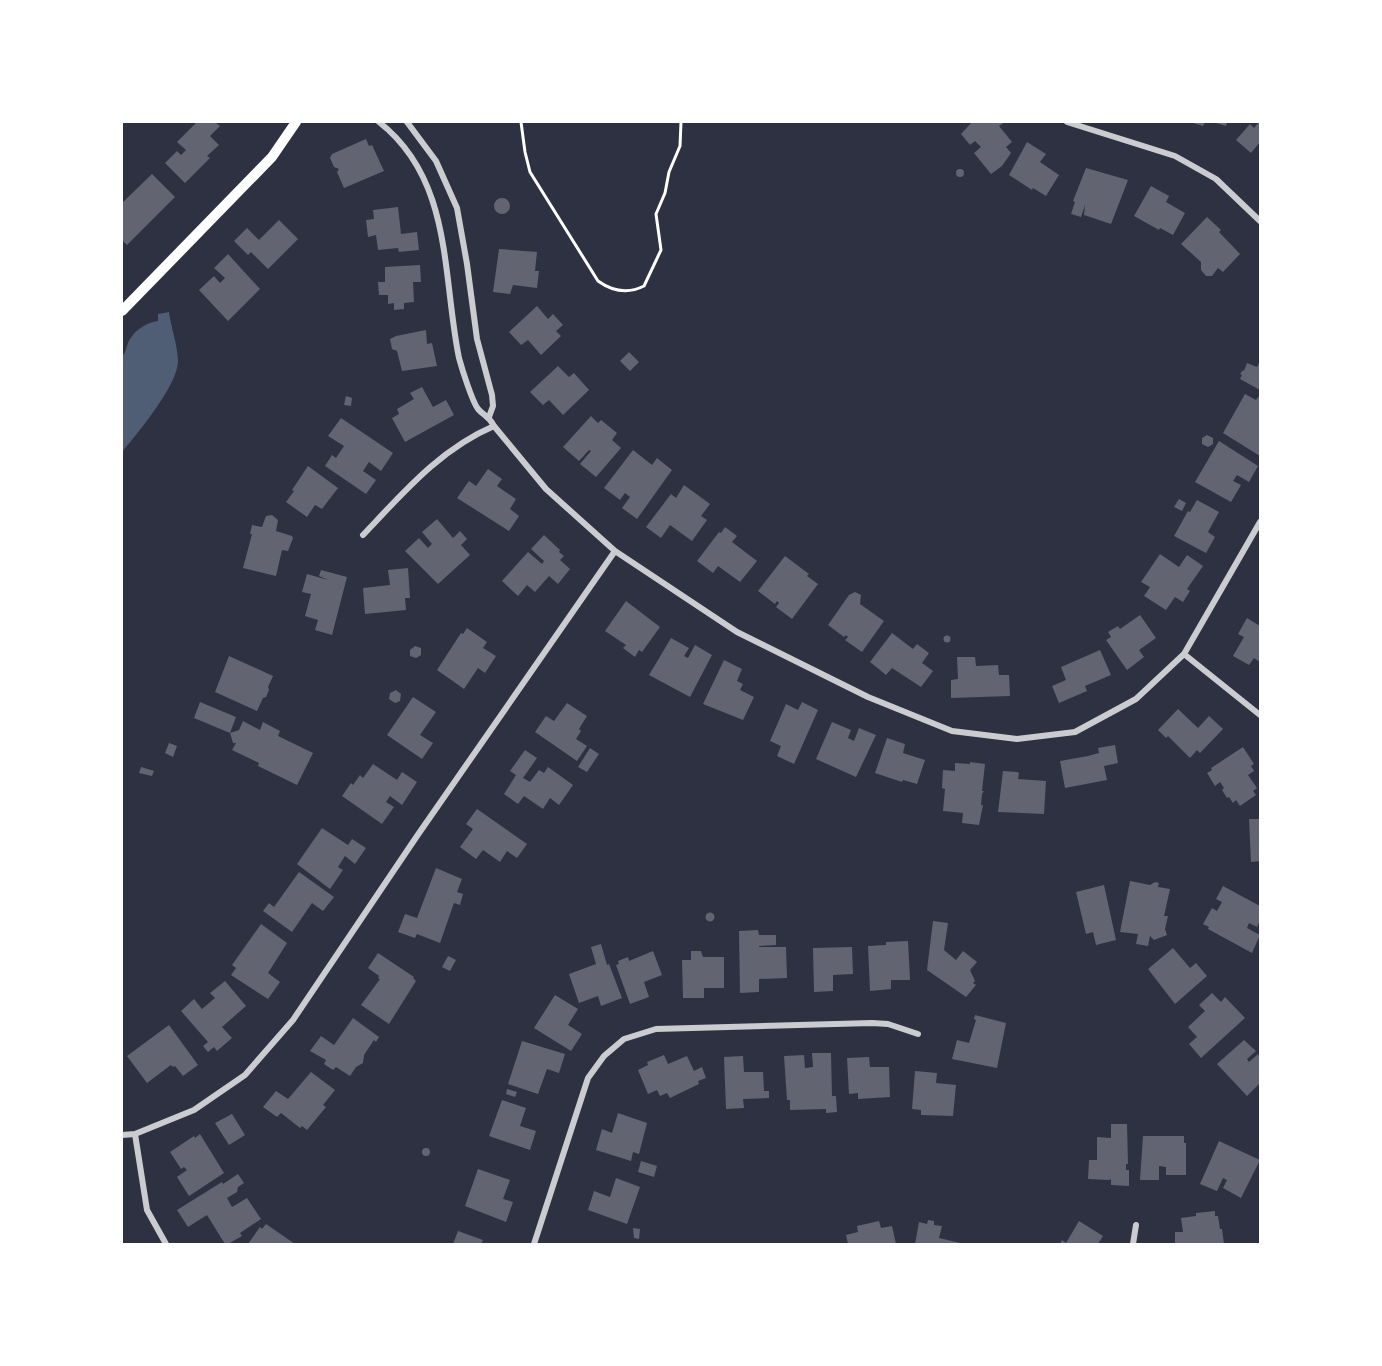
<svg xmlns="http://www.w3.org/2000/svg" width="1382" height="1366" font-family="'Archivo Narrow',sans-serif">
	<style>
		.water { fill: #4f5d75 }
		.building { fill: #626471 }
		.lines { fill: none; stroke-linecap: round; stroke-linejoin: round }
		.path { stroke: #fff; stroke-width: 3 }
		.minor { stroke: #caccd0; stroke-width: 6 }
		.secondary { stroke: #fff; stroke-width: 10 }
	</style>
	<rect width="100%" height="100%" fill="#2d3142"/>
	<path class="water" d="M169,312C171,328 178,346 178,362C177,386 137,434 122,452V357C127,351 126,345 130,339C136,329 148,322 158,321V314Z"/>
	<path class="building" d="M197,122H215L220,126L210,136L219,145L207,156L210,158L185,183L165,163L177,151L181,155L186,150L177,142Z
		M972,122H1005L999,126L1012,142L1006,147L1011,153L1002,166L991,174L974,153L981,147L975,141L970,145L961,134Z
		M1190,122H1205L1203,126Z
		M1213,122H1227L1226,126Z
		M1259,122L1260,142L1251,153L1236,140L1250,124L1254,128Z
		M366,139L369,146L372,145L384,171L344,188L337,172L339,169L334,167L330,158L332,154Z
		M1027,142L1046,154L1040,162L1059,175L1046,196L1033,188L1032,190L1009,175Z
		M1086,168L1128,180L1111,224L1084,215L1085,205L1081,217L1071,214L1075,202L1073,201Z
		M956 173a4 4 0 1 1 8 0a4 4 0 1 1-8 0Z
		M152,174L175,197L127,245L122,240V203Z
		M1151,186L1169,196L1166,202L1185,213L1173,235L1160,228L1159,230L1134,216Z
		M494 206a8 8 0 1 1 16 0a8 8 0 1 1-16 0Z
		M398,207L401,234L417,232L419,250L399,252L398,248L378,250L376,235L368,237L366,220L374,219L373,210Z
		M1207,217L1221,230L1219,232L1240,254L1223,272L1218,268L1212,276H1206L1201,270V262L1181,244Z
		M279,220L298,239L268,269L251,252L248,255L234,241L247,228L259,240Z
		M499,249L537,252L535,271H539L537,288L513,285L510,294L493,292Z
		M228,254L260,289L228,321L199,290L214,276L220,283L225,278L214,268Z
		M420,265L421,282H413L414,302L404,303V309L394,310V303L388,304V295H379L378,282H385V267Z
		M537,306L548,319L553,314L563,325L556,331L561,336L541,355L528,340L521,345L509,332Z
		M426,330L427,344L432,343L437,366L402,371L397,351L392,349L390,339L396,336Z
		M629,352L639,362L630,371L620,361Z
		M1260,361V390L1240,379L1242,375L1240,374L1243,370L1244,371L1247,363L1257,367Z
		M558,366L569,377L574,373L589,390L563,415L549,400L543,405L530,392Z
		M422,387L433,407L446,400L454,415L405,442L392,418L399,414L397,409L414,399L410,393Z
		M1245,394L1256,400L1259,396L1260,397V456L1223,433Z
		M346,396L352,398L351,406L344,405Z
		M591,416L598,423L601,420L617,433L612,440L621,448L596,477L580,464L591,451L589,450L579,461L563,447Z
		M341,418L393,453L381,471L369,462L363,471L376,480L366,494L325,466L332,455L336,458L344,446L328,436Z
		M1207,435L1213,438V444L1208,447L1202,444V438Z
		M1219,441L1258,466L1249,482L1237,475L1233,481L1241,485L1231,502L1195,482Z
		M633,450L652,465L657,458L672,470L637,519L622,508L630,497L625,493L620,500L604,488Z
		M308,466L338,488L322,509L315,505L307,517L286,502L294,491L292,490Z
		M488,469L502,479L497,486L516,499L510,509L519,516L509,531L457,498L469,481L476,486Z
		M684,485L710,504L701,516L707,520L692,541L670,525L661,538L646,527L671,494L676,498Z
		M1179,499L1186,503L1182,511L1174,507Z
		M1197,500L1219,512L1208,532L1215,537L1206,553L1174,536L1188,511L1190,512Z
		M272,515L278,520L276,531L292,536L293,538L288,551L282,550L276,576L243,568L252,534H250L252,525L262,527L266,516Z
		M437,519L453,538L460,531L467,539L461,545L470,555L438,584L405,551L419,538L428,548L432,544L422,532Z
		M725,527L737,536L732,542L757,561L740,582L718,566L713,573L697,561L719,532L721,533Z
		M544,535L560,550L559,552L564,556L560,560L570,569L558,584L549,576L535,592L527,585L518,596L502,581L528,552L542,564L544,561L531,549Z
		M1160,554L1179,567L1187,555L1203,566L1187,589L1190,591L1183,602L1175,597L1166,610L1144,596L1150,587L1141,582Z
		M785,556L809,574L807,576L818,584L792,619L776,607L779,603L777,601L775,604L758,591Z
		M408,568L410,598H405L406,610L365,614L363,588L390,585L388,570Z
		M321,570L347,577L332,635L315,630L318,620L305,616L311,594L302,592L307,574L328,580L319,576Z
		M855,592L861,595L860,604L884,621L862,652L845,640L848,637L846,635L844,637L828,625L849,595Z
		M626,601L660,627L642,652L639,650L635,657L623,648L626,645L605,631Z
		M1140,615L1156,638L1139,650L1144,657L1127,670L1106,640L1111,637L1108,632L1118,626L1120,629Z
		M1247,618L1260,626V662L1254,658L1249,665L1233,656L1244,637L1238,634Z
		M467,628L487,642L483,648L496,656L485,673L478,668L464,689L437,670L461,633L463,634Z
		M892,633L913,649L917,644L929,653L922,663L933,671L921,687L892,668L886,675L870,662Z
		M943.5 639a3.5 3.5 0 1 1 7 0a3.5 3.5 0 1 1-7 0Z
		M671,638L689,648L684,656L688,658L695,645L712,655L690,697L649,675Z
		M415,646L421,648V655L416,658L410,656V650Z
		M1100,650L1111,675L1085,686L1087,691L1059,703L1052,686L1066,680L1061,667Z
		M229,656L273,676L268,687L269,690L266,697L263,698L257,711L215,692Z
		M957,657H975L976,666L998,665L999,675H1009L1010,696L951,698V680L958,679Z
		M724,660L742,669L737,681L743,684L740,690L754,697L743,720L703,704Z
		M396,690L401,694L400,701L395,703L389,699L390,693Z
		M413,697L436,712L420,735L433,743L422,759L387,735Z
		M200,702L236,717L230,733L239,730L243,721L260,730L263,722L280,731L278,736L313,753L297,785L258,766L259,763L232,750L236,743H233L230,733L194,718Z
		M802,702L818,710L794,764L777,756L781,746L770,741L786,704L798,710Z
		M567,703L587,716L579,729L581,731L576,739L587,746L577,761L535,732L546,716L554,721Z
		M1178,709L1198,728L1209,716L1223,729L1200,753L1197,750L1190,758L1168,736L1166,738L1158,730Z
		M832,722L851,730L848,738L854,741L859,728L876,735L856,777L816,759Z
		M887,738L905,744L903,753L925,760L917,784L903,780L902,782L875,773Z
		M169,743L177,746L173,757L165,753Z
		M1115,745L1118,763L1104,766L1107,780L1065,788L1060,761L1088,756L1099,753L1098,748Z
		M1243,747L1254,764L1251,766L1254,771L1248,775L1257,788L1253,791L1256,795L1240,806L1236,800L1233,803L1229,797L1227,798L1222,790L1224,788L1220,782L1215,786L1207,773L1212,770L1211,768Z
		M590,748L599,754L587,772L578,767Z
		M525,750L537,758L523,778L530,782L539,770L544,773L548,767L573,785L559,805L550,798L543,809L524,796L518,804L504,794L516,775L510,771Z
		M970,762L985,764L982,791H984L982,794L981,805H983L979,825L962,823L963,813L943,811L945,789L942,788L943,770L955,771V763L970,764Z
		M373,764L397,780L402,772L417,782L402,805L390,796L386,802L394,807L382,824L342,796L351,783L353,785L360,775L363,778Z
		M141,767L154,771L152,776L139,773Z
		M1003,771L1017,772L1019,773L1018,779L1046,781L1044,814L998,812Z
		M477,809L527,844L517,858L507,851L500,862L483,850L476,859L460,847L473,829L466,824Z
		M1249,819H1260V861L1251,862Z
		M322,828L348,845L352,839L366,848L355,864L345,856L338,867L343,870L330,889L297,864Z
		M436,868L462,879L457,892L463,894L460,905L454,903L440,943L417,934L415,938L398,932L405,914L417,918Z
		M299,872L334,897L323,911L312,903L292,932L263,911L269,903L274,907Z
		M1130,881L1150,885L1155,882L1159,883L1158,887L1170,889L1164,916H1168L1165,929L1167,935L1154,940L1150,936L1148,946L1136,944L1138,934L1120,932Z
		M1104,885L1116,940L1096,945L1093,932L1086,934L1076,892Z
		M1223,886L1260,906V920L1257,927L1249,923L1247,928L1260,935L1252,953L1208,929L1209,927L1203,924L1212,908L1217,911L1222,902L1216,899Z
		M705.5 917a4.5 4.5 0 1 1 9 0a4.5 4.5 0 1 1-9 0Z
		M933,921L948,923L944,950L956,960L963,951L977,962L970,970L975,981L973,983L976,985L966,997L927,970Z
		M261,924L287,943L268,973L280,982L268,999L231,975L236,968L232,965Z
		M758,930L759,935H776V945L759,946V947H786L787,978L759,979V992L740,993L739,931Z
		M908,941L910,980H891V989L870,991L868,946L886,945V942Z
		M601,944L607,965L609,964L622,998L601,1006L598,996L579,1003L569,974L596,964L591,947Z
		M852,947L853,974L833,975V991L814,992L813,948Z
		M1173,948L1190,968L1196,963L1207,976L1175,1004L1148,969Z
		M653,951L662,975L644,982L649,997L630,1004L616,965L619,964L618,961L628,957L629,961Z
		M691,951H701L703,957H724V988H704V998H683L682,960H691Z
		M378,953L414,977L413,978L416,981L389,1024L361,1005L380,979L378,978L379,976L368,968Z
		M448,956L456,960L450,971L442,967Z
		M225,981L246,1006L222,1027L232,1038L217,1051L214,1047L208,1052L203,1046L208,1042L181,1011L194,999L202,1009L215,998L210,993Z
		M1212,993L1221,1002L1225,997L1245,1018L1201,1058L1189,1044L1197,1037L1188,1027L1205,1011L1199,1005Z
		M555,995L578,1009L568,1025L582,1034L571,1051L534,1028Z
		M975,1015L1006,1023L997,1068L952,1059L957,1040L969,1043L976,1020L974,1019Z
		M353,1018L379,1037L376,1042L374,1040L364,1055L363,1063L356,1067L350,1076L336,1067L333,1070L324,1064L326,1060L310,1051L321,1036L334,1045Z
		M169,1025L198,1065L183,1076L175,1066L173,1067L171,1065L147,1083L127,1056Z
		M1244,1040L1256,1051L1247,1059L1249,1062L1258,1054L1260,1058V1083L1247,1096L1217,1064Z
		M522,1041L565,1054L559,1073L547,1069L538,1094L508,1084Z
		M812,1053H831L832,1096H836L837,1112L826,1113V1109L790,1110V1100H787L784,1056L804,1055L805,1068L813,1067Z
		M664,1055L668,1064L687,1056L694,1071L702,1067L706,1078L698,1081L699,1084L670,1098L667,1093L660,1096L657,1090L648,1094L638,1070L648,1065L647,1062Z
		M743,1056L744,1072H763L764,1091H769V1098L743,1099L744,1108L726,1109L724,1057Z
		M869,1057L870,1067H889L890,1097L858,1099V1093L849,1094L847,1058Z
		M915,1071L937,1073L936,1083L956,1085L953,1116L921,1115V1110L912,1109Z
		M311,1072L335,1090L323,1105L326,1107L307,1130L302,1126L300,1128L281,1113L277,1117L263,1107L276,1091L288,1099Z
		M507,1089L517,1092L515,1097L506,1094Z
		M502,1100L526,1108L520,1126L536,1131L530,1150L489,1136Z
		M618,1113L647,1123L639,1154L633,1152L631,1161L596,1150L602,1129L612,1133Z
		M232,1114L245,1135L229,1145L215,1123Z
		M1111,1124H1127L1128,1164H1126V1170H1129V1186L1111,1185V1179L1109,1180L1088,1179L1089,1160H1097V1137L1111,1138Z
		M200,1134L224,1173L189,1196L177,1177L187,1170L184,1167L181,1169L170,1152L194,1136L195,1138Z
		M1143,1136H1184V1143H1186V1175H1166V1167L1159,1166V1180H1140Z
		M1219,1141L1260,1160L1241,1198L1223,1188L1227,1180L1223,1178L1217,1191L1200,1184Z
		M422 1152a4 4 0 1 1 8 0a4 4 0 1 1-8 0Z
		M641,1161L657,1166L654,1177L638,1172Z
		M478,1169L510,1180L503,1199L513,1202L506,1222L465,1206Z
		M238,1174L244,1183L238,1187L237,1192L227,1198L232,1207L247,1198L261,1219L240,1233L242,1236L228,1244H225L207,1215L188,1227L177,1210L222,1182L223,1184Z
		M616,1178L640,1187L627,1224L588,1210L594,1191L610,1197Z
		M1215,1211V1216H1218L1220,1229H1222L1224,1244H1175V1232H1183L1181,1218L1196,1216V1213Z
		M928,1220L934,1221V1225L942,1226L939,1238L965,1244H915L919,1222L927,1224Z
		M879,1221L881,1228L892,1226L896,1244H848L846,1235L858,1232L857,1226Z
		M1079,1221L1103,1236L1098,1244H1060L1062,1240L1066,1243Z
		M266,1224L295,1244H248L260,1227L262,1229Z
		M633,1228L640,1229L639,1239L634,1238Z
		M458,1231L483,1240L481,1244H453Z"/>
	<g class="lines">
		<path class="path" d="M521,122L525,152L530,172L598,281C612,291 628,294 644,286L661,250L656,214L665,193L669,172L680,146L681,122"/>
		<path class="minor" d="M379,122C453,180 442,275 459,358C462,369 472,401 478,409C484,416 489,416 494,426L546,489L615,551L737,632L868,697L952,731L1017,739L1075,732L1136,699L1184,654L1260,522
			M407,122L436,161L457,208L467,264L477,339L492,395L493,406L489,417
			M1067,122L1175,156L1216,179L1260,221
			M363,535C403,493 440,449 494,426
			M1184,654L1260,715
			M135,1134L147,1210L166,1244
			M122,1135L135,1134L194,1110L245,1075L293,1020L417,836L615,551
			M534,1244L588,1078L604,1056L624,1039L656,1029L872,1023L888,1024L918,1034
			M1133,1244L1136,1225"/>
		<path class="secondary" d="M122,311L272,157L296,122"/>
	</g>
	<rect width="1382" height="1366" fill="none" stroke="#ffffff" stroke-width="246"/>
</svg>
